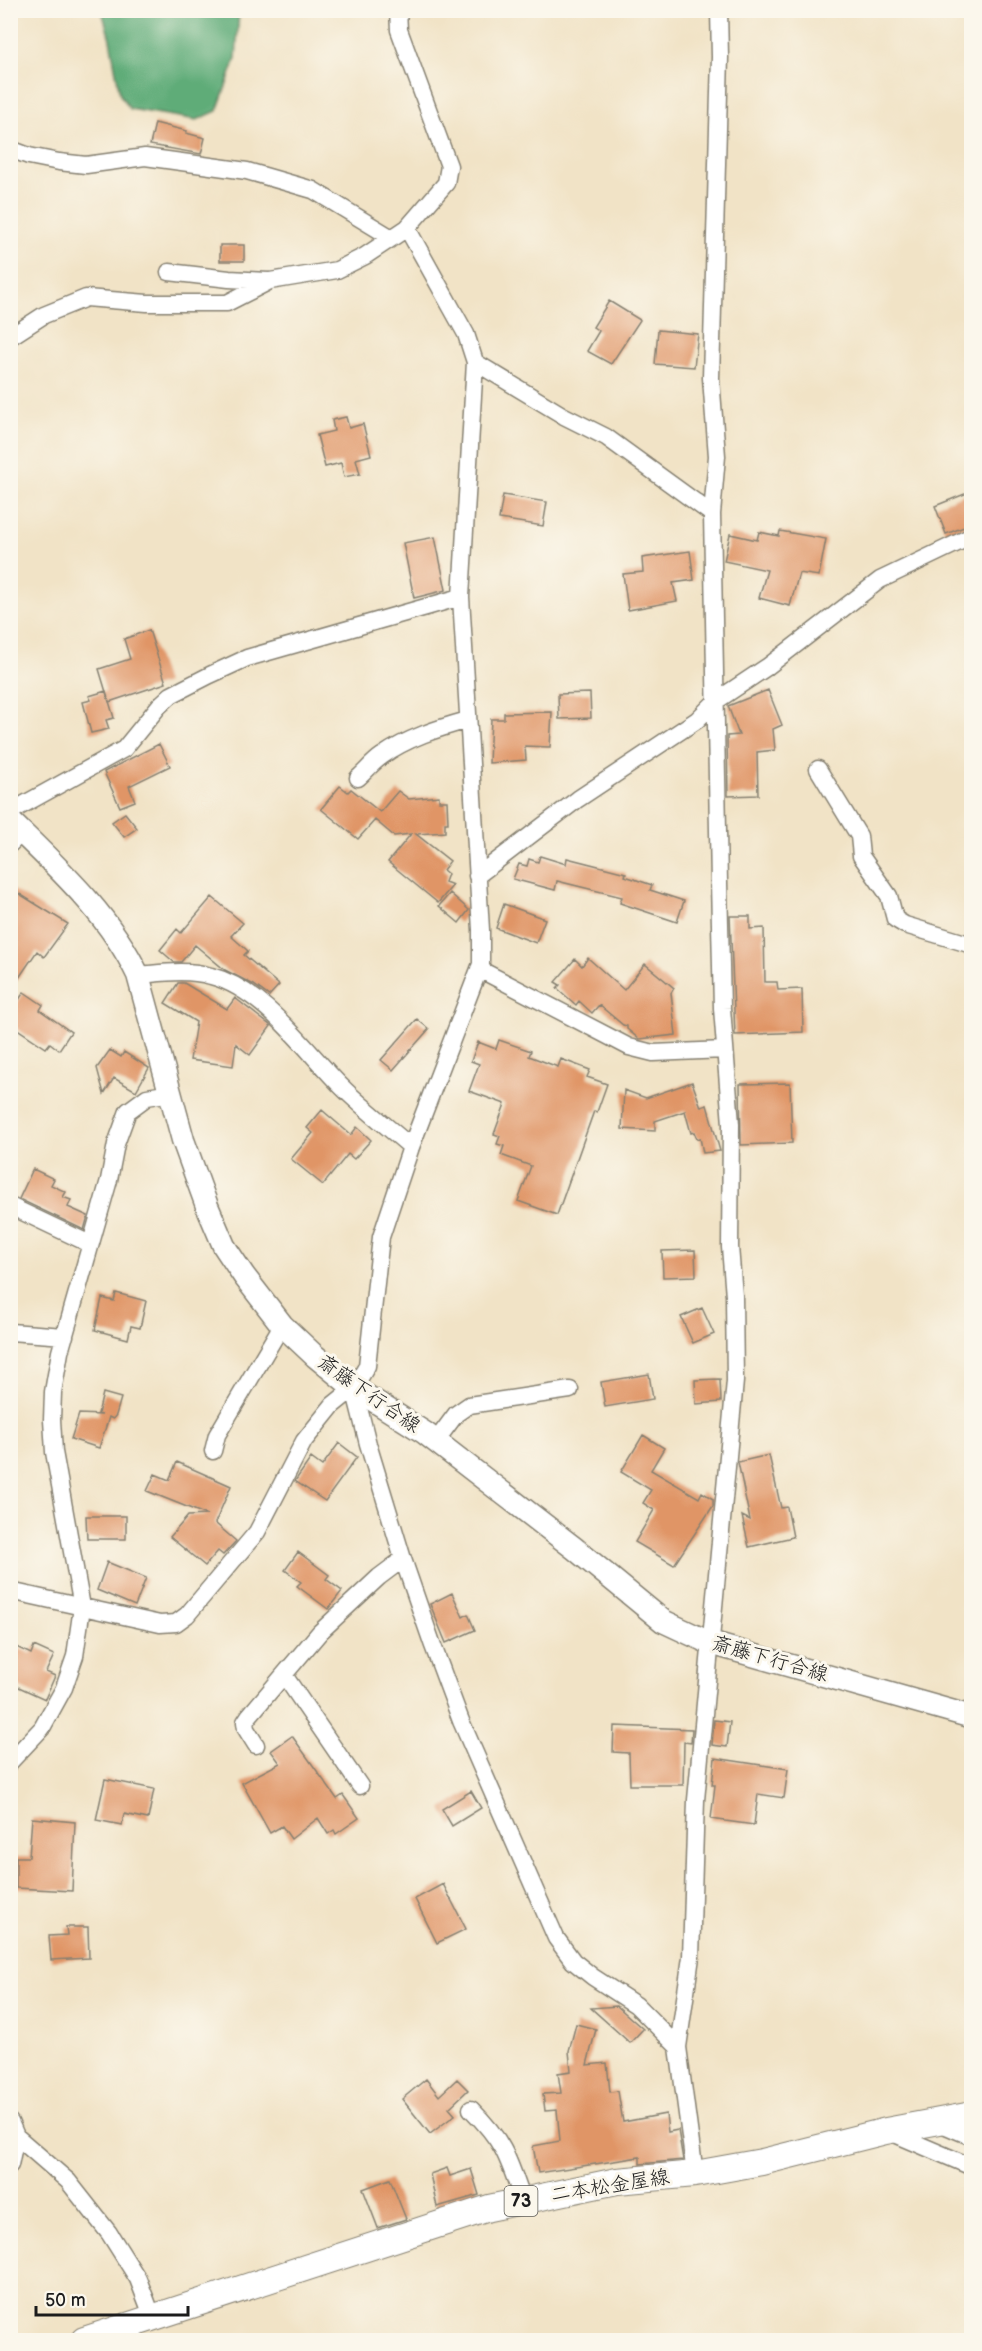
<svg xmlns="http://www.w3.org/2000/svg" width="982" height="2351" font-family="'Balsamiq Sans','Klee One',sans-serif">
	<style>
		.forest { fill: #5fac78; stroke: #3e644a; stroke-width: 1.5 }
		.building { fill: #e09566 }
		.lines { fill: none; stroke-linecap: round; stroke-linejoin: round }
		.minor-casing { stroke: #868071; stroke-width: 19 }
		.secondary-casing { stroke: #868071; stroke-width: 25 }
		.primary-casing { stroke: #868071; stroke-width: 28 }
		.minor { stroke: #fff; stroke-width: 16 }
		.secondary { stroke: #fff; stroke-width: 22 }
		.primary { stroke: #fff; stroke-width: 26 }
		.labels { text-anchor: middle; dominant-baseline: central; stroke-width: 6; stroke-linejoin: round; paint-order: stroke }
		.shield { fill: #fbf7ec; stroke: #5f5e5a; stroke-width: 1.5 }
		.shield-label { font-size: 18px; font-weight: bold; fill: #1c1c1c }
		.street-label { font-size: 20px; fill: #1c1c1c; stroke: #fbf7ec }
	</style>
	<rect width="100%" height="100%" fill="#fbf7ec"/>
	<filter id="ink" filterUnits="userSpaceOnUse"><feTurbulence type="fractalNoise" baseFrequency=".0167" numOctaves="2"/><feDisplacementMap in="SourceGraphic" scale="12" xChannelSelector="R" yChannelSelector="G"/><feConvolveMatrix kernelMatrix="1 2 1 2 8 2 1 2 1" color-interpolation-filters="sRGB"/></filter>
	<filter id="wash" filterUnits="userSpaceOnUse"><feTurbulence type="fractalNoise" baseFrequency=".008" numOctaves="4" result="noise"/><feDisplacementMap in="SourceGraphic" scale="24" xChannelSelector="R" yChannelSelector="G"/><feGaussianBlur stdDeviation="1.35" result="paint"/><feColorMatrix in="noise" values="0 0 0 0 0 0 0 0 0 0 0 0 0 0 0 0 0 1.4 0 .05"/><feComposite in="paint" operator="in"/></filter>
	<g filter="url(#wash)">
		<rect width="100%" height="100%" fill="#f1e3c6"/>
		<path class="forest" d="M102,11H239L236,59L217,111L197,120L130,109L120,95L110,39Z"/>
		<g id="blocks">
			<path class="building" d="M155,123L187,131L186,133L205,138L201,154L150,145Z
				M220,245H244V261H220Z
				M609,301L640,320L611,364L587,351L599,331L593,327Z
				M658,330L698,334L694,367L655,364Z
				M346,417L349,428L363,424L371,455L356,459L360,474L344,477L341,463L325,467L317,435L334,431L332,420Z
				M972,491V524L946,534L935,506Z
				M503,495L547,502L543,526L499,519Z
				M780,531L826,539L819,576L799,573L790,606L759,598L767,570L724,561L730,534L757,540L759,532L779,536Z
				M435,537L446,590L414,598L403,543Z
				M690,551L694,580L673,583L677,601L628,610L623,574L643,572L642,558Z
				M149,630L166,683L109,702L99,669L130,659L124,639Z
				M768,690L782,725L773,729L775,750L757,752L758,795L728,796L727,736L739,735L728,706Z
				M106,691L114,718L106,720L109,729L91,733L83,702L91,700L89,696Z
				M590,693L591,718L559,719L558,694Z
				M552,712L550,747L525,746L526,760L489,763L491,719H504V713Z
				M159,744L170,766L129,786L135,801L120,807L104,772Z
				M340,786L348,792L351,789L380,812L398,791L409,799L439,796V801H447L448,823H445V832L416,834L450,861L443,870L448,874L445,882L453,885L438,903L388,862L411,834L394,836L375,820L358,839L321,809Z
				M125,813L137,828L124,837L112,822Z
				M540,856L566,864L567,858L626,873L625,876L652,885L650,890L684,901L677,922L620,903L622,897L557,881L555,890L513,879L519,864L527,866L529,859L538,862Z
				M10,888L68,924L44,957L37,951L10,991Z
				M450,893L469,910L459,923L439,906Z
				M212,897L243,923L231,936L248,951L244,955L279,985L269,996L254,985L225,970L195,945L181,962H174L160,950L177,929L181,933Z
				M504,904L545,919L536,943L496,928Z
				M730,916H750V929L764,928L765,982H777L778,990L802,989L803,1032L735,1035Z
				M588,958L624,990L645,964L674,988L671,993L676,1035L639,1039L627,1029V1026L623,1025L599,1005L592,1013L579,1001L576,1005L557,988L560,985L555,982L575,959L582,966Z
				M178,983H184L227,1009L235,998L271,1026L250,1055L236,1044L233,1066L190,1060L196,1022L165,1003Z
				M24,992L43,1005L40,1010L71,1032L59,1050L50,1043L46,1048L10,1024V1013Z
				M417,1019L429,1029L393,1070L381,1060Z
				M499,1040L531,1051L529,1056L558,1067L561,1059L590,1070L587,1077L607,1084L597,1112L594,1111L557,1215L518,1201L531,1166L501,1155L504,1146L497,1144L500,1136L494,1134L505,1104L469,1091L479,1064L471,1061L478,1042L496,1049Z
				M110,1050L121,1057L124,1052L149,1068L136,1091L114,1078L104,1094L97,1068Z
				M692,1082L701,1107L707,1105L720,1151L703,1153L700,1138L697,1139L694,1132L691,1133L685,1111L655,1121V1131L622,1129L624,1090L646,1098Z
				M790,1083L792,1143L741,1145L740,1084Z
				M322,1110L351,1135L357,1127L371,1140L354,1159L348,1154L323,1185L291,1159L313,1133L307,1128Z
				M33,1169L54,1179L51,1185L66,1192L63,1197L71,1200L68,1207L88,1216L84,1230L19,1199Z
				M695,1250L696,1276L663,1277L662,1251Z
				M116,1293L146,1301L140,1328L131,1326L128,1339L95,1330L102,1298L114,1301Z
				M702,1308L714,1334L693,1343L681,1317Z
				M649,1374L653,1399L605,1407L601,1382Z
				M720,1379L721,1402L696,1404L695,1380Z
				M103,1393L121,1398L116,1415L113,1419L109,1417L99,1448L71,1439L79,1414L102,1415L98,1414Z
				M643,1435L664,1448L651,1470L699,1498L702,1492L713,1499V1506L674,1565L635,1542L654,1510L643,1503L651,1490L621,1472Z
				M339,1443L357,1457L325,1501L295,1481L311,1458L322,1466Z
				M769,1455L781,1508L787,1507L793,1537L749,1547L742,1516L750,1520L738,1462Z
				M177,1462L231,1486L215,1523L236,1541L223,1555L218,1551L205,1566L170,1537L188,1516L207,1515L147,1491L155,1474L169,1480Z
				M86,1516H126V1539H87Z
				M298,1552L329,1575L326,1579L342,1591L328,1609L297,1586L301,1582L285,1570Z
				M107,1562L146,1578L135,1606L97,1590Z
				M452,1593L463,1617L468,1614L475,1630L446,1643L430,1604Z
				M10,1644L31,1654L34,1646L54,1655L46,1672L55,1676L45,1699L10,1683Z
				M714,1720L730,1722L727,1747L712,1745Z
				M614,1726L692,1729L691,1743L684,1742L683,1785H630L629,1753L613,1752Z
				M292,1736L337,1799L343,1795L359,1818L336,1834L334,1830L328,1834L318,1818L291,1839L282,1826L270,1833L242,1783L280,1763L271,1751Z
				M715,1758L788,1769L784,1798L758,1794L754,1825L711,1819L715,1785H712Z
				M105,1779L154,1789L148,1819L124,1814L122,1825L96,1820Z
				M471,1791L481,1808L452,1826L442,1809Z
				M32,1818L75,1822L72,1891L16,1888V1857H29Z
				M443,1884L466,1929L437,1943L415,1899Z
				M66,1927H88L89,1958L51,1960L49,1936L67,1935Z
				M617,2006L643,2029L630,2043L591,2008Z
				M576,2024L596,2029L587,2065L607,2063L610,2092L618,2091L623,2122L666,2114L668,2132L678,2130L683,2160L640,2164V2157L538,2173L533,2146L560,2141L557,2110L545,2111L543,2094L561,2093L558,2073L571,2071L569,2051Z
				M426,2079L439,2096L457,2079L468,2090L449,2108L455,2115L430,2134L402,2099Z
				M447,2168L450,2176L471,2169L479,2195L437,2207L430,2174Z
				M390,2179L406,2219L378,2228L363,2189Z"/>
		</g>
	</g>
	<g filter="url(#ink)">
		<use href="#blocks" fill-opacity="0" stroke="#868071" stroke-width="1.5"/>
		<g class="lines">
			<g class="minor-casing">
				<path id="minor" d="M10,149L29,156L59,162L86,165L145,157L247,171L313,190L392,238
					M169,272L229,279L269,281
					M10,337L44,315L86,298L147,303H227L270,281L337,270L365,256L407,228L446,183L449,166L399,30L398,10
					M475,362L564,416L606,437L712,514
					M818,769L859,836L861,856L889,896L895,919L905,925L972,945
					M358,778C366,771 373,762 382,756C407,738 439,728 468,720
					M10,812L124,749L159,706L171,695L210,675L247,658L461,597
					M10,844L22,832
					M477,876L578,799L697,720L716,701L767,667L880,580L972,536
					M479,969L629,1047L653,1053L725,1050
					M138,975C163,973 187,969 211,976C263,989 305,1050 342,1087C363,1108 388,1127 411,1147
					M10,1206L90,1244
					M10,1332L65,1336
					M354,1388L368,1444L403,1559L432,1643L461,1721L556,1938L573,1961L593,1977L636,2005L678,2047L695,2174
					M436,1441L456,1414L469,1405L570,1390
					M213,1451L217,1435L282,1325
					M10,1591L160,1624L176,1623L187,1615L257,1532L304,1441L333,1405L354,1388L367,1366L381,1237L411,1147L481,964V930L461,597L475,362L466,334L407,228
					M284,1675L360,1786
					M256,1745L246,1729L245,1722L249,1716L320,1632L379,1577L403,1559
					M10,1762L42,1728L64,1688L75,1656L82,1607L54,1452L52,1420L53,1392L60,1352L109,1180L116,1144L128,1111L147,1097L171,1093
					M678,2047L691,1957L696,1800L735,1381L734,1296L730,1247L731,1124L722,1008L719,883L712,514L717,456L711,378L720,57L719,10
					M471,2109C504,2142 508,2157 523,2201
					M10,2122L16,2136L10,2165
					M939,2123L972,2137
					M890,2132L972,2167
					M16,2136L68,2181L109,2233L138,2279L153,2318"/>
			</g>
			<g class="secondary-casing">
				<path id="secondary" d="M10,821C58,868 109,914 138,975L183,1140L207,1206L224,1246L244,1276L282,1325L315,1356L354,1388L425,1433L574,1548L663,1621L710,1643L972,1717"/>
			</g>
			<g class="primary-casing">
				<path id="primary" d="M84,2340L489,2208L617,2181L695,2174L762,2162L886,2131L972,2115"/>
			</g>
			<use href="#minor" class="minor"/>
			<use href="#secondary" class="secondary"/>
			<use href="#primary" class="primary"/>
		</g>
	</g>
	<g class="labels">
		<rect class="shield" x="504.5" y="2186" width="33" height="30" rx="4.5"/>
		<g class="shield-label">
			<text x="521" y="2201">73</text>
		</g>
		<g class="street-label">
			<text transform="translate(369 1394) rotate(35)">斎藤下行合線</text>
			<text transform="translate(770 1659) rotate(16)">斎藤下行合線</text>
			<text transform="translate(610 2186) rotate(-9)">二本松金屋線</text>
		</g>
	</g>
	<rect width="982" height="2351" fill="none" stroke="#fbf7ec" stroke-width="36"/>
	<path d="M36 2306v9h152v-9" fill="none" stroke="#1c1c1c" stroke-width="3"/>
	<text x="45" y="2306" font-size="18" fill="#1c1c1c" stroke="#fbf7ec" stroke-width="4.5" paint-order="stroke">50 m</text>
</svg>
